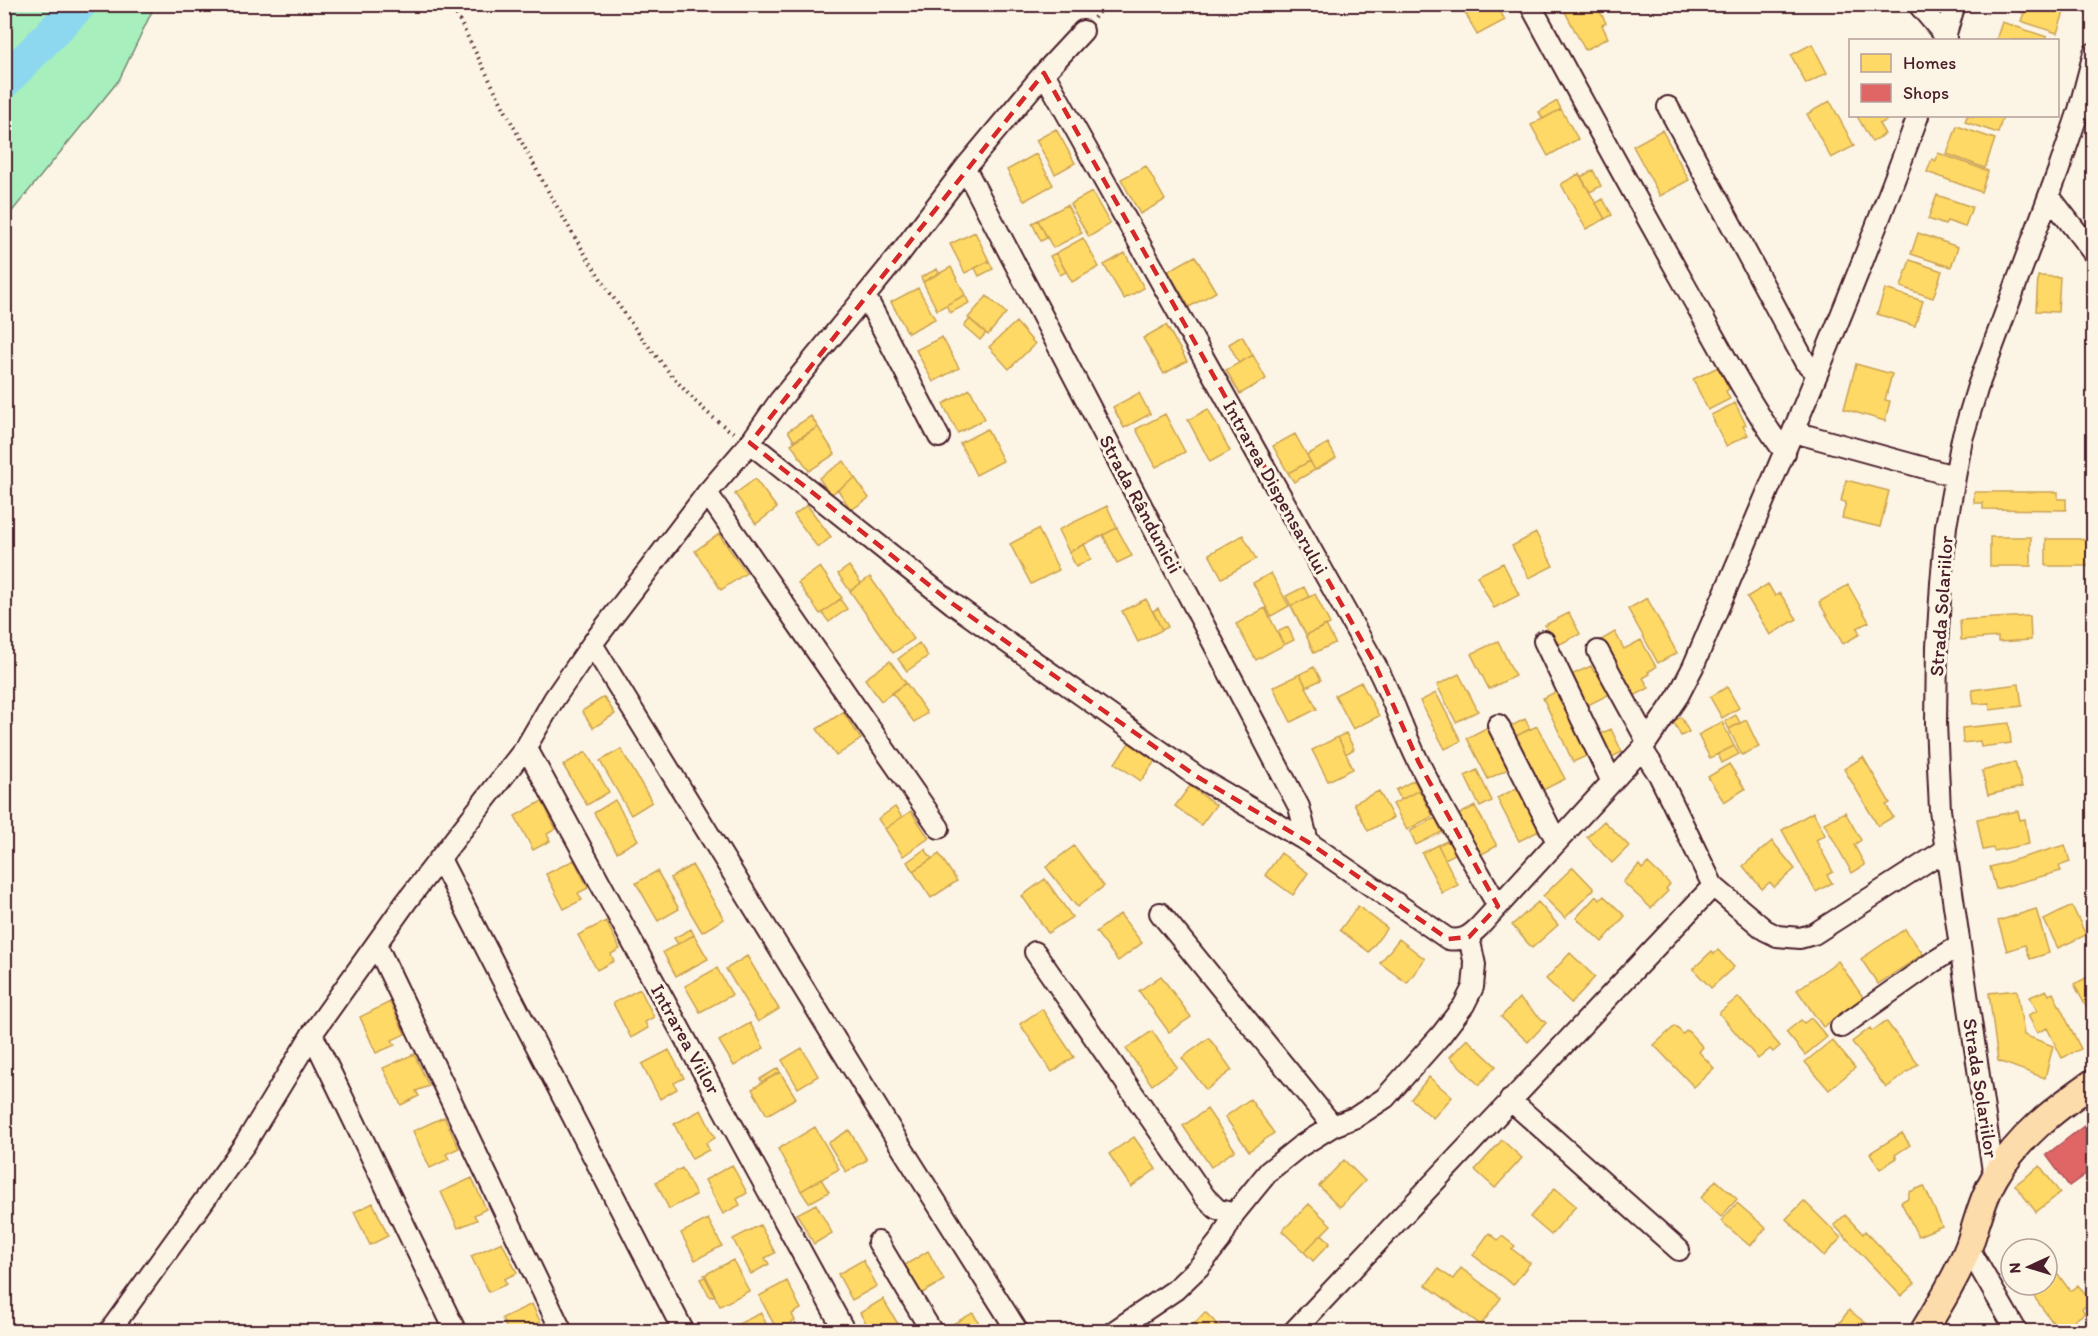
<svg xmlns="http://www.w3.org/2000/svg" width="2098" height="1336" font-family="Itim,sans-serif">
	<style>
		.green { fill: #a7efbc; stroke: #788774; stroke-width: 1.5 }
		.homes { fill: #ffd966; stroke: #c9a154; stroke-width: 1.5 }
		.shops { fill: #e06666; stroke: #b35154; stroke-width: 1.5 }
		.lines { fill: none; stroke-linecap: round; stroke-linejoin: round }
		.river { stroke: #8ed8ef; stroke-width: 34 }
		.minor-casing { stroke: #4a1f2b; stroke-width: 24 }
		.major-casing { stroke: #4a1f2b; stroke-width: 30 }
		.path { stroke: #4a1f2b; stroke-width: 4; stroke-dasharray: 1.5 4.5; stroke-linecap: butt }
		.minor { stroke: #fcf5e5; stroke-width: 20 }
		.major { stroke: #fddcac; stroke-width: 26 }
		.marked { fill: none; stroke: #d62828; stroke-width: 4.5; stroke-dasharray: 12 8; stroke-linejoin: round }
		.labels { text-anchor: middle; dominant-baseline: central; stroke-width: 6; stroke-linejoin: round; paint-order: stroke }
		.street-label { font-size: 20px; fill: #4a1f2b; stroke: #fcf5e5 }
	</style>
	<rect width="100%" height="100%" fill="#fcf5e5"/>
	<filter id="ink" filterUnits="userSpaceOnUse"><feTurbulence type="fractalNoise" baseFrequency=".0167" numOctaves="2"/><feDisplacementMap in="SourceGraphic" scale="12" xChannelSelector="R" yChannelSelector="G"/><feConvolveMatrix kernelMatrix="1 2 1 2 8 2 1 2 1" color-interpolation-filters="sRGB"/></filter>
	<g filter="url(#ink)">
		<path class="green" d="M5,4L155,5L119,80L5,220Z"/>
		<path class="homes" d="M1474,4H1496L1505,20L1477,35L1464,10Z
			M1561,4H1592L1594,8L1597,6L1606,23L1602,25L1608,38L1585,50Z
			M2020,4H2051L2065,9L2057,33L2021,21L2024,13L2017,11Z
			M2002,22L2047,37L2046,40H1996Z
			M1812,44L1827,73L1806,84L1791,55Z
			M1557,101L1561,109L1543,119L1539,112Z
			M1830,101L1854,146L1831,158L1807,114Z
			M1561,109L1578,139L1548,156L1531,125Z
			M1857,116H1883L1886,121L1879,124L1885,134L1872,142Z
			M1967,116H2003L1998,133L1965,122Z
			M1957,126L1995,139L1985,168L1947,154Z
			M1056,129L1075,163L1055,174L1036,140Z
			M1662,130L1689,180L1660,196L1633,146Z
			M1938,153L1988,171L1981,192L1927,172L1932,159L1936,161Z
			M1036,154L1053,185L1024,201L1007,170Z
			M1146,166L1165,200L1140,214L1121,179Z
			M1593,170L1601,186L1590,192L1581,177Z
			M1579,174L1605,219L1586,229L1561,184Z
			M1092,192L1110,224L1089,237L1070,204Z
			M1937,195L1972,207L1965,227L1947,221L1945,225L1928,219Z
			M1603,199L1612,215L1605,219L1596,203Z
			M1067,205L1082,233L1053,248L1038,220Z
			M1038,220L1047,238L1041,241L1032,223Z
			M975,232L989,261L965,273L950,244Z
			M1918,233L1958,247L1951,267L1911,254Z
			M1083,238L1099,267L1072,282L1056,253Z
			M1056,253L1066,272L1060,275L1050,256Z
			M1125,253L1144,288L1124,299L1104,265Z
			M1195,256L1216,292L1189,307L1168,271Z
			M1910,260L1942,271L1933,298L1901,287Z
			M989,261L993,269L979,276L975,268Z
			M951,267L965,295L937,310L923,282Z
			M937,269L939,273L923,282L921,277Z
			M2038,276L2060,277L2058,312L2036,311Z
			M918,288L935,319L908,333L891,302Z
			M1885,289L1923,301L1915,326L1877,314Z
			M965,295L969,303L950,313L946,305Z
			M987,296L1006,313L988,335L968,318Z
			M970,319L986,333L980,340L964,326Z
			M1016,322L1035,344L1009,369L989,347Z
			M1166,325L1187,361L1164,374L1143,338Z
			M1242,336L1253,355L1239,363L1229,344Z
			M942,337L959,368L933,382L916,350Z
			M1253,355L1266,379L1240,394L1226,370Z
			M1856,364L1892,374L1885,400L1890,401L1885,421L1844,409Z
			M1718,367L1729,389L1726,391L1730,399L1708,410L1693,379Z
			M970,389L985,419L958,433L943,404Z
			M1139,393L1150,414L1124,428L1113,407Z
			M1735,403L1746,425L1743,426L1748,435L1726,446L1711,415Z
			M1208,409L1230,451L1210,462L1188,420Z
			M1165,414L1185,452L1156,467L1136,429Z
			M811,416L818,427L794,441L788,431Z
			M818,427L835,454L809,471L791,444Z
			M987,429L1003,461L976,475L960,443Z
			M1295,434L1310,461L1288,473L1273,446Z
			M1328,443L1336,458L1315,470L1307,455Z
			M844,461L855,478L830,495L819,478Z
			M1310,461L1315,470L1294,482L1288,473Z
			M855,478L869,498L851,510L838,490Z
			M755,479L777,508L756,524L735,494Z
			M1846,480L1889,491L1880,527L1842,518L1846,502L1841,501Z
			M1974,492H2058V499H2066V510L1983,509V503H1974Z
			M807,505L831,537L818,548L794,515Z
			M1107,506L1117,528L1069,552L1058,530Z
			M1117,528L1132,556L1117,563L1103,535Z
			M1038,529L1059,570L1031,584L1010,544Z
			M1536,533L1553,566L1529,578L1512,546Z
			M719,534L746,573L721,590L695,551Z
			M1243,535L1256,559L1222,578L1209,554Z
			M1990,537H2031V566H1990Z
			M2046,539H2094V566H2046Z
			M1084,544L1091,559L1076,567L1069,552Z
			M1503,563L1519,595L1494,608L1477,576Z
			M849,566L861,583L850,591L838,574Z
			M820,567L842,598L820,614L798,583Z
			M1271,573L1289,606L1271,616L1253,583Z
			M870,577L914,639L893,653L850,591Z
			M1768,584L1775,596L1780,593L1797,619L1770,635L1747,597Z
			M1848,585L1869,622L1857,628L1860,634L1843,644L1819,602Z
			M1304,587L1309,597L1291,606L1286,596Z
			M1315,594L1330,624L1306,635L1291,606Z
			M1647,598L1677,653L1658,663L1628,609Z
			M840,599L847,609L829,622L822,613Z
			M1146,599L1162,630L1138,642L1122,611Z
			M1158,608L1168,627L1162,630L1153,611Z
			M1265,608L1284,645L1256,660L1236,624Z
			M1569,613L1580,634L1556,646L1545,625Z
			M2030,616L2031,640L1998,642V637L1961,640L1960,620Z
			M1326,625L1335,643L1314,653L1306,635Z
			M1288,627L1294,640L1284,645L1277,632Z
			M1615,632L1624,649L1641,640L1656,667L1648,672L1650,674L1643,678L1649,688L1632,697L1601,640Z
			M1498,641L1515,676L1489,689L1471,654Z
			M919,643L928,656L907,671L898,659Z
			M890,661L906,683L881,701L865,679Z
			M1591,666L1594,672L1599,669L1610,694L1586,706L1571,675Z
			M1314,667L1321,680L1306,687L1300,674Z
			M1300,674L1317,709L1291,722L1273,687Z
			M1459,674L1478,711L1456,722L1437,685Z
			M1361,682L1379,716L1353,729L1335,695Z
			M906,683L927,713L914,722L892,693Z
			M2019,684L2022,706L1990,710L1989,703L1974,704L1972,690Z
			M1727,687L1739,708L1722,718L1710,697Z
			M1562,689L1593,753L1573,762L1543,698Z
			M1436,693L1461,741L1445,749L1420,701Z
			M604,697L615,714L593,728L582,711Z
			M843,712L861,739L836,756L817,729Z
			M1736,715L1740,723L1729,729L1725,721Z
			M1681,717L1689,732L1681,736L1673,721Z
			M1525,719L1530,729L1514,737L1509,727Z
			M1746,720L1759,747L1742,755L1729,729Z
			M1722,722L1734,746L1710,758L1698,735Z
			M2009,723L2011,743L1981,747L1980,741L1963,743L1962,728Z
			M1537,726L1565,779L1541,791L1514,737Z
			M1488,727L1508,769L1488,779L1467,738Z
			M1611,729L1622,752L1610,758L1598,735Z
			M1346,733L1354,749L1346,754L1338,737Z
			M1338,737L1353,769L1328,781L1312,750Z
			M1129,743L1155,761L1141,781L1115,763Z
			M1734,746L1739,754L1722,763L1718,754Z
			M621,749L652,802L631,815L600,761Z
			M586,752L609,792L587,805L563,765Z
			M1863,757L1890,803L1886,805L1893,817L1878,826L1844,769Z
			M2015,762L2022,787L1988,795L1982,771Z
			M1729,764L1745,789L1724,802L1708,777Z
			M1477,770L1492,801L1480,807L1465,776Z
			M1414,780L1419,790L1401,800L1396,790Z
			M1190,786L1216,805L1201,825L1175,806Z
			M1519,787L1541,830L1519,841L1497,798Z
			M1419,790L1433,816L1407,830L1393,804Z
			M1379,791L1393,818L1368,831L1354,803Z
			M615,800L638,840L617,852L594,813Z
			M542,801L556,829L547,834L550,841L533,850L515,816Z
			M1475,806L1497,846L1476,857L1454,817Z
			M895,807L902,817L885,829L878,819Z
			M911,811L929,838L903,856L885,829Z
			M2018,811L2020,820L2025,819L2029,844L1994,851L1993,848L1983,850L1977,819Z
			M1813,812L1825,835L1816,840L1833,872L1827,875L1832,883L1816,892L1782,830Z
			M1845,812L1861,840L1854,845L1865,865L1852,873L1824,823Z
			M1435,818L1442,832L1416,845L1410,831Z
			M1604,821L1629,846L1612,863L1587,837Z
			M1451,839L1457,853L1445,859L1438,845Z
			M1772,841L1795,869L1774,887L1770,882L1762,889L1743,866Z
			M1438,845L1458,885L1442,893L1422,853Z
			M2065,845L2070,862L2059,866L2061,871L1996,889L1990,867Z
			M1074,846L1104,886L1077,907L1046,867Z
			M925,849L932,859L913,871L907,862Z
			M1281,853L1308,873L1293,895L1265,875Z
			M939,854L957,881L931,898L913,871Z
			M574,860L588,888L578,893L582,900L564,909L546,874Z
			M1648,863L1670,884L1666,889L1668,891L1651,908L1623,882L1639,865L1642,869Z
			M692,865L724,919L702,932L670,878Z
			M1573,867L1594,889L1565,918L1543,896Z
			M657,871L679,909L658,921L636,883Z
			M1045,879L1072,917L1048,933L1022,896Z
			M1596,896L1600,900L1604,896L1625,916L1602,942L1576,918Z
			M1538,902L1558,925L1532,948L1512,925Z
			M1358,906L1387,928L1369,952L1340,930Z
			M2072,906L2086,935L2058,948L2044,920Z
			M2036,909L2049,953L2030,959L2025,945L2007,951L1998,921Z
			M1120,914L1142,943L1118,961L1096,932Z
			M606,921L620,949L611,954L614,961L597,970L578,935Z
			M691,929L694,935L678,944L674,938Z
			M1905,929L1923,954L1878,984L1861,959Z
			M694,935L708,959L676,976L663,952Z
			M1399,939L1425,959L1407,983L1380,963Z
			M1718,950L1734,967L1711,988L1693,969L1712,951L1714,954Z
			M1570,953L1595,977L1571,1003L1546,979Z
			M747,956L779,1009L758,1022L726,969Z
			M1838,961L1863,997L1823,1027L1797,990Z
			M717,968L732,995L700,1012L685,986Z
			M2094,974V1012L2090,1014L2074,984Z
			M1161,976L1191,1017L1169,1032L1139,991Z
			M640,989L654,1017L645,1022L648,1028L631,1038L613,1003Z
			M2017,990L2024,1035L2053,1046L2045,1078L1998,1061L1989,993Z
			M2046,990L2049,995L2053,993L2081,1049L2062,1058L2047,1028L2037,1033L2028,1015L2037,1011L2030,997Z
			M1738,997L1780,1046L1773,1052L1770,1049L1758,1059L1719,1013Z
			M1519,998L1546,1023L1528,1042L1501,1017Z
			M390,1002L405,1034L392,1040L395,1045L376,1053L360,1017Z
			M1042,1009L1074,1057L1052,1072L1020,1024Z
			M1811,1018L1827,1037L1805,1055L1786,1032L1801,1020L1804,1023Z
			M1886,1021L1918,1064L1886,1088L1852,1042L1870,1028L1872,1031Z
			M750,1023L764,1048L734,1066L719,1041Z
			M1675,1026L1683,1034L1687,1030L1703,1047L1699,1052L1714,1068L1694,1087L1654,1045Z
			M1152,1031L1177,1067L1152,1085L1126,1049Z
			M1209,1038L1232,1070L1206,1090L1182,1058Z
			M1467,1039L1496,1066L1479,1085L1450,1057Z
			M1832,1040L1855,1068L1829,1090L1805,1062Z
			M802,1048L818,1076L798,1088L782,1060Z
			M669,1050L684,1078L674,1083L677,1089L660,1099L642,1064Z
			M414,1054L429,1086L416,1091L419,1096L401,1105L383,1068Z
			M778,1068L780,1072L762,1082L760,1079Z
			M780,1072L796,1098L767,1115L752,1089Z
			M1429,1077L1452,1097L1433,1118L1411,1099Z
			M1250,1099L1274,1133L1249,1151L1225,1117Z
			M1207,1109L1235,1150L1211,1167L1183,1126Z
			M701,1110L715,1138L706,1143L709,1150L692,1159L674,1124Z
			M444,1117L459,1148L446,1154L449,1159L430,1168L413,1131Z
			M815,1127L839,1169L801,1191L778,1149Z
			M849,1130L867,1160L846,1172L828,1143Z
			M1902,1133L1910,1145L1895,1155L1897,1158L1880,1169L1870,1153Z
			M1134,1137L1156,1169L1131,1187L1109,1154Z
			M1502,1140L1522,1158L1495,1188L1475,1170Z
			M1344,1160L1365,1181L1340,1207L1319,1186Z
			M732,1165L747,1193L737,1199L740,1205L723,1214L705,1180Z
			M2040,1166L2060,1193L2036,1212L2015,1185Z
			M682,1168L696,1195L669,1209L656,1182Z
			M472,1178L486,1209L474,1215L477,1220L458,1228L441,1192Z
			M821,1179L829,1192L809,1203L801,1191Z
			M1716,1180L1737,1199L1721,1217L1701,1198Z
			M1924,1186L1942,1226L1918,1236L1901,1202L1908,1198L1909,1192Z
			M1555,1188L1576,1206L1551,1235L1530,1217Z
			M1804,1201L1841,1238L1824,1256L1786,1219Z
			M373,1203L388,1236L370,1245L354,1212Z
			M1737,1203L1766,1228L1750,1246L1721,1221Z
			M816,1204L832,1233L814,1244L797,1214Z
			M1309,1204L1331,1225L1304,1252L1282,1231Z
			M1845,1215L1863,1234L1865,1231L1915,1283L1901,1296L1834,1225Z
			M708,1219L722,1246L695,1260L681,1233Z
			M760,1225L775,1253L765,1258L769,1264L751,1274L733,1239Z
			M1489,1233L1498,1240L1502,1236L1515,1246L1512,1249L1530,1263L1513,1285L1473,1255Z
			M1322,1234L1330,1243L1313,1261L1304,1252Z
			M502,1242L517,1273L504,1279L507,1284L489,1292L471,1256Z
			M928,1251L944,1280L921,1294L905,1265Z
			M733,1260L749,1291L720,1306L704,1275Z
			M863,1260L877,1286L852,1300L838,1274Z
			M1461,1268L1501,1298L1481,1325L1426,1285L1438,1269L1453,1279Z
			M2055,1270L2070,1291L2078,1285L2091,1302L2082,1309L2085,1313L2059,1331L2029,1290L2036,1285H2047V1277Z
			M706,1276L715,1295L710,1297L700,1279Z
			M787,1281L801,1309L792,1314L795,1321L777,1330L759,1296Z
			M883,1299L898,1324L885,1332H871L860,1313Z
			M532,1304L545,1332H508L502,1318Z
			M1849,1310L1877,1332H1846L1838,1325Z
			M1205,1312L1225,1332H1197L1192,1326Z
			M761,1313L770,1332H734L732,1327Z
			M973,1313L984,1332H950L947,1327Z"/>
		<path class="shops" d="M2093,1119L2094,1168L2069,1186L2046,1155Z"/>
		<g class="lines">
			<path class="river" d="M4,82L80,4"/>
			<g class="minor-casing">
				<path id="minor" d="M1530,4C1580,97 1631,189 1682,280C1715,338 1746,399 1785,453
					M1918,4L1946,37
					M1944,40L1955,4
					M1044,73L1375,664C1392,695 1402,729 1418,761C1442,810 1471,858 1498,906
					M1668,107L1805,362L1817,373
					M965,168L1299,807L1308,842
					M2050,197L2094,254
					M866,297L939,437
					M1794,432L1954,476
					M750,443L953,604L1196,776L1308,842L1448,939C1462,941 1469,937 1479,927L1642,749L1678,696L1693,667C1771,484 1850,302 1918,116
					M707,493L939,828
					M1544,641L1612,782
					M592,644L905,1153L1018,1332
					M1598,651L1647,741
					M1498,725L1557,842
					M526,747L845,1332
					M1642,749L1659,775L1713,886L1765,930L1777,936L1800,938L1814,934L1945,850
					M440,859L684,1332
					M1160,913L1333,1126
					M376,944L562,1332
					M1035,952L1205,1197L1217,1209L1234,1214
					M1841,1027L1933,962L1959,946
					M312,1034L456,1332
					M1510,1100L1679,1250
					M1994,1178L1940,810L1936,723L1937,647L1941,583L1946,526L1962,439L1978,386L2059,169L2079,110L2094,53
					M878,1242L932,1332
					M1968,1247L2017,1332
					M109,1332L245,1144L312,1034L406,902L526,747L554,699L592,644L707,493L750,443L780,400L898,256L965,168L1044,73L1083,31
					M1113,1332L1175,1290L1199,1267L1221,1239L1234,1214L1269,1171L1299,1147L1333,1126L1356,1117L1385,1098L1441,1035L1464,1005L1473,987L1475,965L1469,937
					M1293,1332L1713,886"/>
			</g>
			<g class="major-casing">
				<path id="major" d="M1923,1332C1940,1304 1957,1276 1969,1246C1977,1223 1982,1199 1995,1177C2018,1137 2056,1108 2094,1082"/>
			</g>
			<path class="path" d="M451,4C510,119 565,236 643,339C669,373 697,409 734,433
				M1094,18L1105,4"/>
			<use href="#minor" class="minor"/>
			<use href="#major" class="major"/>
		</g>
	</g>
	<path class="marked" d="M1044,73L1375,664L1419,763L1498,906L1469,937L1448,939L1308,842L1196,776L953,604L750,443Z"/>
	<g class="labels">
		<g class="street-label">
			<text transform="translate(1276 487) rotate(61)">Intrarea Dispensarului</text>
			<text transform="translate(1141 504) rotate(62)">Strada Rândunicii</text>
			<text transform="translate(1941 606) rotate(-86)">Strada Solariilor</text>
			<text transform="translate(686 1039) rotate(61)">Intrarea Viilor</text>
			<text transform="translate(1981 1088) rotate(81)">Strada Solariilor</text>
		</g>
	</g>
	<rect width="2098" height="1336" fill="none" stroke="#fcf5e5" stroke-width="24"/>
	<rect x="12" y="12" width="2074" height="1312" fill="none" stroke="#4a1f2b" stroke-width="2" filter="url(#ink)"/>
	<rect x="1849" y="39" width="210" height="78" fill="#fcf5e5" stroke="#b59f9b" stroke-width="1.5"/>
	<rect x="1861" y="54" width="30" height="18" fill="#ffd966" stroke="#b59f9b" stroke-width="1.5"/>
	<text x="1903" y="69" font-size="18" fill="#4a1f2b">Homes</text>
	<rect x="1861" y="84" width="30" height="18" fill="#e06666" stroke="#b59f9b" stroke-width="1.5"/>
	<text x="1903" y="99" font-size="18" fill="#4a1f2b">Shops</text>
	<g transform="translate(2029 1267) rotate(266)"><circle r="28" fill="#fcf5e5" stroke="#b59f9b" stroke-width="1.5"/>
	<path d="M0-4.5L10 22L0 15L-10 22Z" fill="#4a1f2b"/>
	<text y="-9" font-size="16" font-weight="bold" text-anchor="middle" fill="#4a1f2b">N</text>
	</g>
</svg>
